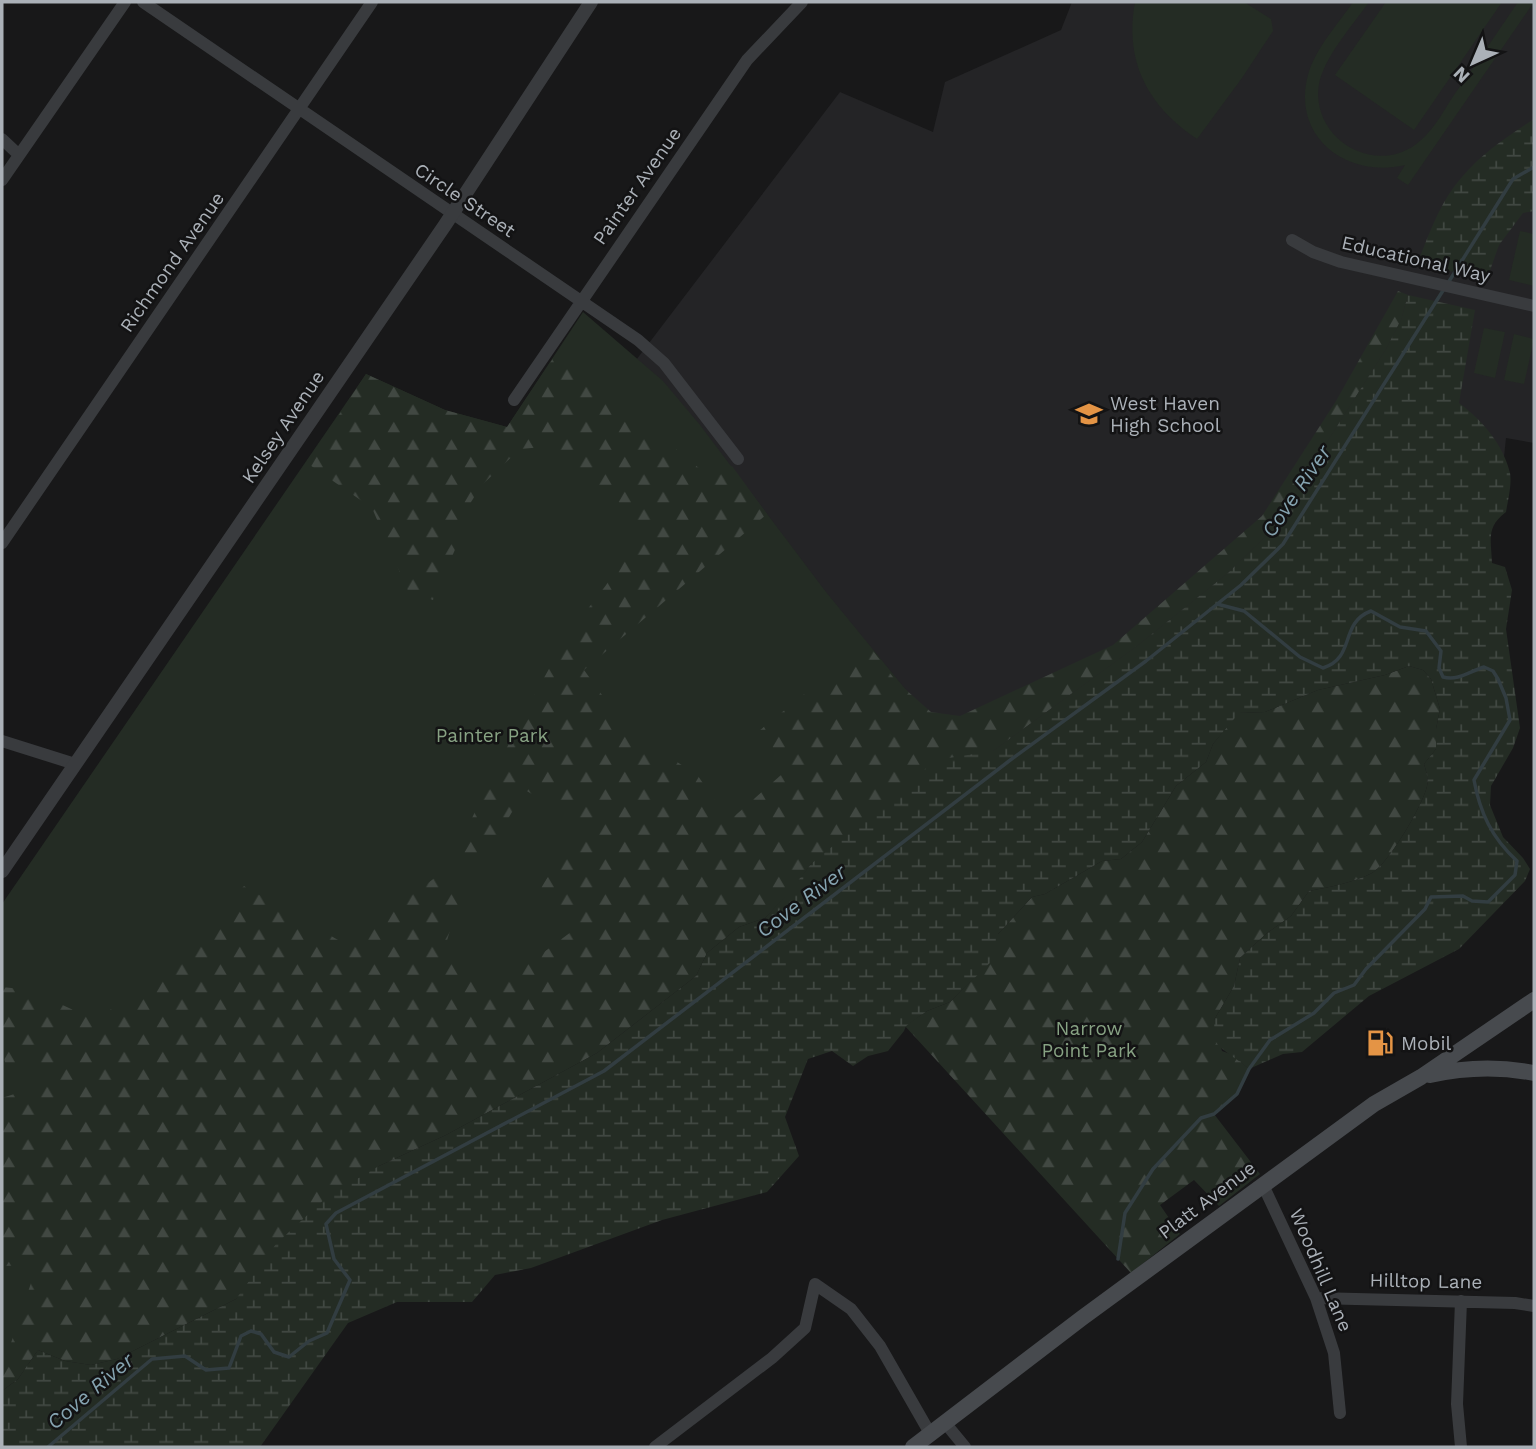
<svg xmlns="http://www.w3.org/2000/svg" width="1536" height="1449" font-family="'Work Sans',sans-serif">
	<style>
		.built { fill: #242426 }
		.green { fill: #242c24 }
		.forest { fill: url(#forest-firs) }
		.wetland { fill: url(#wetland-marsh) }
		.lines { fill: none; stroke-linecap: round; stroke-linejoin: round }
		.stream { stroke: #323d41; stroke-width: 3.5 }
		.minor { stroke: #393b3e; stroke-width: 12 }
		.tertiary { stroke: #393b3e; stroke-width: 14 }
		.secondary { stroke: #474a4e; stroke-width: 16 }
		.labels { text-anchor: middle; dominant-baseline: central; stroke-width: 5; stroke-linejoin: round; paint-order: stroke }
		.street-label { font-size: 19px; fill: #abb1b8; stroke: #131314 }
		.poi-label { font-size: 19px; fill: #abb1b8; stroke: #131314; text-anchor: start }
		.park-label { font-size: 19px; fill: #87a283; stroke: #131314 }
		.water-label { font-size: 21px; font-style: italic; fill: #85a3b0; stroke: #131314 }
	</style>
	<defs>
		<pattern id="forest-firs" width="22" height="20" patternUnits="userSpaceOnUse" patternTransform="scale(1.75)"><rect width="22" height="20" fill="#242c24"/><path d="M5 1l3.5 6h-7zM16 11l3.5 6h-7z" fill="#414842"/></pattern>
		<pattern id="wetland-marsh" width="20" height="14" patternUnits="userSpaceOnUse" patternTransform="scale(1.75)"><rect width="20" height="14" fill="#242c24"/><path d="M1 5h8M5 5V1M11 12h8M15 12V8" fill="none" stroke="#414842"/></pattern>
	</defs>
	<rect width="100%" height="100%" fill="#181819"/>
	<path class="built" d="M1072,2H1534V443L1506,438L1503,467L1045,832L611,393L840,92L933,132L945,82L1061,30Z"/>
	<path class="green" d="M1135,2H1244L1271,19L1273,31L1242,78L1197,139C1148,106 1124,62 1135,2Z
		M1353,2H1369C1353,25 1324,57 1319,84C1310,136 1371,176 1415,145C1432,133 1443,112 1454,95C1476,64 1497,33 1518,2H1534L1408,185L1397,178L1405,165C1348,179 1291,138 1308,75C1315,49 1338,24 1353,2Z
		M1386,2H1502L1414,130L1335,75Z
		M1520,231L1534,234V286L1509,280Z
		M583,312L663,381L700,425L826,592L960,756L38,1350L2,1391V904L366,374L445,410L507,427Z
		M1484,328L1505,332L1495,378L1474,373Z
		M1514,334L1534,339L1524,384L1504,380Z"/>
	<path class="forest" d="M1398,291L1408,295L1401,320L1386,349L1270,532L1228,573L1137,646L993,751L811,864L791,891L765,918L739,927L707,953L696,976L597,1053L446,1135L379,1166L236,1299L117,1359L91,1365L65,1361L38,1350L18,1379L2,1391V1370L37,1265L2,1266V1098L45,1084L39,1065L6,1066L2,1050V987L30,990L95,1020L172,968L244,886L345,944L436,877L462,891L445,947L493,990L571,932L537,893L583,824L525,790L483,861L456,851C490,781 524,710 564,643C577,620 596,600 611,578C627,555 643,541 632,512L543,447L520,449L482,485L471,502L457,545L433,600L408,591L372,508L307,463L366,374L445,410L507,427L558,351L712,479L732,466L767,514L584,670L625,727L698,776L729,821L789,768L759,731L867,643L896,681L931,712L960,716L1113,645L1262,516L1336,401Z
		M1409,666L1423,670L1431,679L1440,709L1436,729V749L1424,764C1426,771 1429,779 1427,786C1423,805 1389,863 1372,873C1353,883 1329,887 1309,891L1291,916L1267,933L1240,958L1234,986L1214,1020L1222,1051L1233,1055L1249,1069L1237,1094L1214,1114L1260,1174L1219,1206L1194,1180L1160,1205L1180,1234L1131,1273L905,1026L927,1011L950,1002L998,954V934L1032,897L1045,894L1102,861L1121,859L1142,842L1176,786L1206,762L1213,744L1238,713L1265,712L1318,690L1385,675Z"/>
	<path class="wetland" d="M1534,119V211L1523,213L1499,245L1487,279L1417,264C1429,235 1440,201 1462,177C1482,153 1508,136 1534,119Z
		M1408,295L1475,310L1459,403C1482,420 1503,444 1510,473C1512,484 1508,500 1506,512C1486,527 1491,539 1492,563L1505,567L1512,590L1506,629L1520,728L1513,748L1491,786L1490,805L1503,837L1523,858L1530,869L1525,881L1459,949L1369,996L1302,1052L1283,1054L1249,1069C1238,1059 1225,1053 1215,1042L1214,1020L1234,986L1240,958L1267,933L1291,916L1309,891C1329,887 1353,883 1372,873C1389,863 1423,805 1427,786C1429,779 1426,771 1424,764L1436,749V729L1440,709L1431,679L1423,670L1409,666L1385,675L1318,690L1265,712L1239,713L1213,744L1206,762L1176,786L1142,842L1121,859L1102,861L1045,894L1032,897L998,934L999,954L950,1002L927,1011L906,1026L904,1031L888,1051L868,1056L853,1066L832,1051L808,1059L785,1117L799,1156L767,1192L662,1220L531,1268L495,1275L472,1302H397L348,1323L260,1447H2V1391L18,1379L38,1350L65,1361L91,1365L117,1359L236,1299L276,1244L328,1196L379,1166L446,1135L597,1053L696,976L707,953L739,927L765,918L790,891L811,864L936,760L993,751L1137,646L1228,573L1270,532L1386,349L1401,320Z"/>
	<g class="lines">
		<path class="stream" d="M1448,283L1513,179L1534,167
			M1118,1259L1125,1213L1153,1169L1201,1118L1214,1114L1237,1094L1249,1069L1270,1040L1314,1013L1334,993L1354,985L1366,969L1425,909L1431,897L1463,896L1472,901L1488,902L1515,875L1517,861C1492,838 1480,813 1474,780L1510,720L1506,698L1498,679L1493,671L1484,667C1470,671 1459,681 1443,677L1439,668L1441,651L1426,631L1400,627L1371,611C1339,623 1356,658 1323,668L1300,657L1244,611L1217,604
			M48,1447L152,1359L185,1356L206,1370L229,1368L241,1336L251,1331L261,1334L274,1352L289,1357L309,1341L327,1333L350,1280L334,1259L326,1224L336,1213L604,1071L1009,761L1146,661L1241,585L1283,544L1444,289"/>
		<path class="minor" d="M143,2L638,340L664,363L738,459
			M2,139L19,155
			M2,180L125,2
			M1292,240L1313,252L1341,262L1534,306
			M514,400L747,60L802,2
			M2,543L372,2
			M2,741L75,764
			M1263,1185L1316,1298L1334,1353L1340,1413
			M1316,1298L1515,1303L1534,1306
			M1461,1301L1457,1404L1461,1447
			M946,1424L965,1447
			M655,1447L772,1358L805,1328L815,1284L851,1309L880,1346L931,1435"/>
		<path class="tertiary" d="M2,871L445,225L591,2"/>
		<path class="secondary" d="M1430,1075C1466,1067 1498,1066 1534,1073
			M913,1447L1082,1318L1374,1104L1421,1077L1534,1000"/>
	</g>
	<defs>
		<g id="school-bare" transform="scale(2.1)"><path d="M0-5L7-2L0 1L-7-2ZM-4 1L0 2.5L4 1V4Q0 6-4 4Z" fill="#e49445" stroke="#131314" stroke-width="2.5" paint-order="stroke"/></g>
		<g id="fuel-bare" transform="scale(2.1)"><path d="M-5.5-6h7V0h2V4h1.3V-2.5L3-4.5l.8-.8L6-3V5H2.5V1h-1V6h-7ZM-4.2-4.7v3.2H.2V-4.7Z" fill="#e49445" stroke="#131314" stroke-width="2.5" paint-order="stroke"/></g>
	</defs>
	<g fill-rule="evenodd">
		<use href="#school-bare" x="1089" y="414"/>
		<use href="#fuel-bare" x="1380" y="1043"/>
	</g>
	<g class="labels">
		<g class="street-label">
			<text transform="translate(637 186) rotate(-55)">Painter Avenue</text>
			<text transform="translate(465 200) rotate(34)">Circle Street</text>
			<text transform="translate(1416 259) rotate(13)">Educational Way</text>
			<text transform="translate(172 262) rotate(-55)">Richmond Avenue</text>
			<text transform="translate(283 427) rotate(-56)">Kelsey Avenue</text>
			<text transform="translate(1207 1200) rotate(-37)">Platt Avenue</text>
			<text transform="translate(1321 1270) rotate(67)">Woodhill Lane</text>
			<text transform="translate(1426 1281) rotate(1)">Hilltop Lane</text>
		</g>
		<g class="poi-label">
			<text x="1110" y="403">West Haven<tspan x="1110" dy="22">High School</tspan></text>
			<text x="1401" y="1043">Mobil</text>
		</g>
		<g class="park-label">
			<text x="492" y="735">Painter Park</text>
			<text x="1089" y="1028">Narrow<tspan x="1089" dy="22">Point Park</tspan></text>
		</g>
		<g class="water-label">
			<text transform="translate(1296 491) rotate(-56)">Cove River</text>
			<text transform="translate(801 901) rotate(-37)">Cove River</text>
			<text transform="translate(90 1391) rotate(-40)">Cove River</text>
		</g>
	</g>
	<rect width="1536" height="1449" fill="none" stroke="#abb1b8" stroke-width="7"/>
	<g transform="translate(1473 63) rotate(224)" stroke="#131314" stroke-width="5" paint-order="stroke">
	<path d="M0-5L12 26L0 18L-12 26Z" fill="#abb1b8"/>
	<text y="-10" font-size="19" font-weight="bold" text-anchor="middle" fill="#abb1b8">N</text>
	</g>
</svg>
